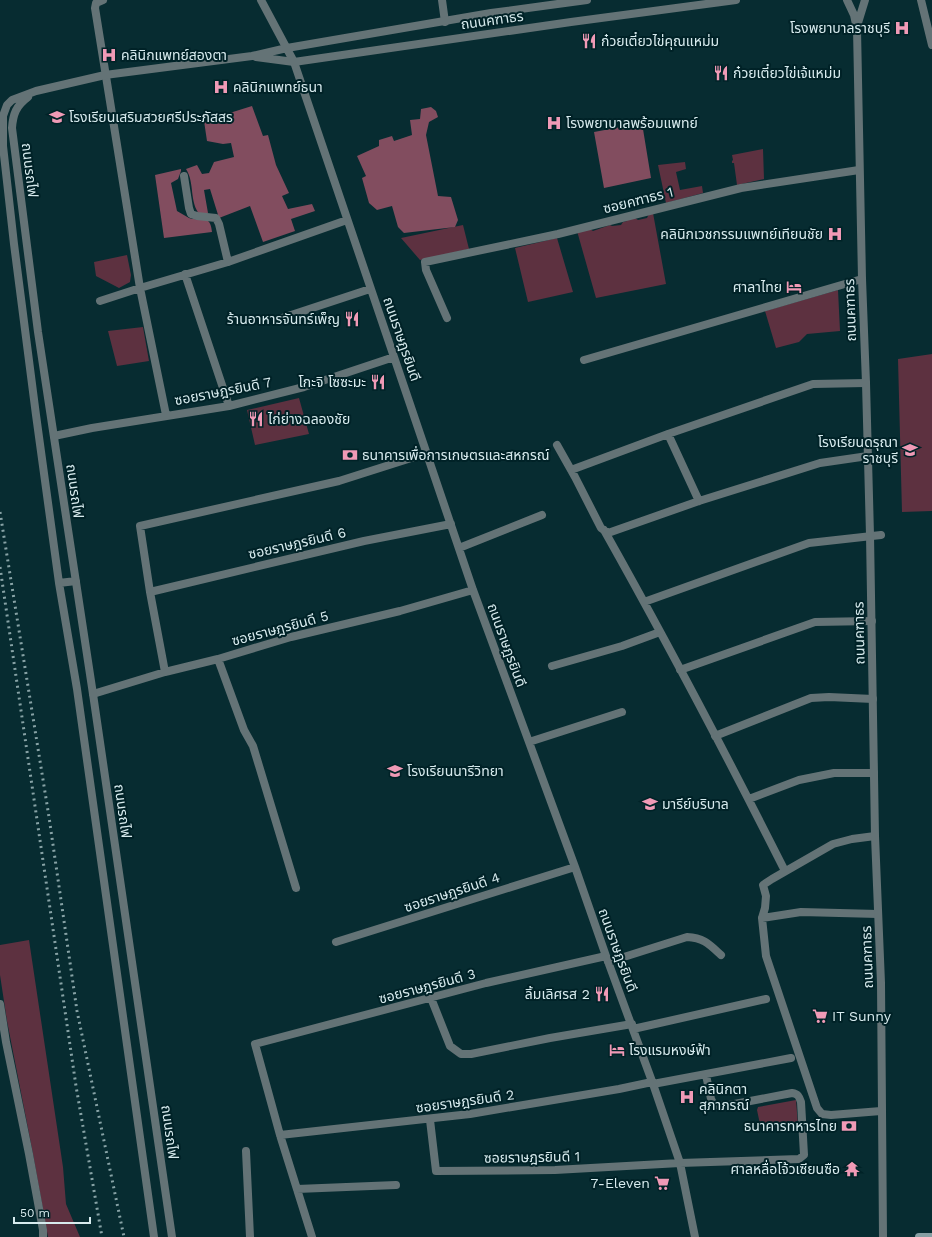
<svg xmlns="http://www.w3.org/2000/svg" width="932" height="1237" font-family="'Work Sans','Noto Sans Thai',sans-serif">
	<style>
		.green { fill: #5d3140 }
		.forest { fill: #824d5f }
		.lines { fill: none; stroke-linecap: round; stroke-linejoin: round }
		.minor { stroke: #647376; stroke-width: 8 }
		.tertiary { stroke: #647376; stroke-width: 8 }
		.secondary { stroke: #869fa3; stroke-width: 8 }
		.rail { stroke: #88a3a6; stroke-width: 3; stroke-dasharray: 2 4; stroke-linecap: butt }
		.labels { text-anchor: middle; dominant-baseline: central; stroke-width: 4; stroke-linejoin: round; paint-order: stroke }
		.street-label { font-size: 14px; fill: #d7ebee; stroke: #002227 }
		.poi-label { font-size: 14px; fill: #d7ebee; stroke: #002227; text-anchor: start }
	</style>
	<rect width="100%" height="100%" fill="#072c31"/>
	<path class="green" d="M763,149L764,179L737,185L734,163H732V161L733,160L732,155Z
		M685,162L686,169L676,172L680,190L702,186L703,193L666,203L658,165Z
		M653,213L666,284L596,298L577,231L590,229L593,231L610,225L612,226L621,225L623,222L627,221V219L635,218L638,220L647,218L649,214Z
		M463,225L469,249L420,260L401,238Z
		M557,238L573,292L528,302L515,248Z
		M127,255L131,275L130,282L119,288L96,276L94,262Z
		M838,290L840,331L807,334L799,342L776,348L765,311Z
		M143,327L149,361L117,366L108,331Z
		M932,354V511L902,512L898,359Z
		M299,398L309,434L255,445L247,410Z
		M29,940L63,1167L66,1204L80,1237H48L33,1154L7,1021L0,975V945Z
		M796,1100L798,1125L761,1129L757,1110L758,1107Z"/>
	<path class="forest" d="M252,106L263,136L268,135L276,165L289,193L282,196L288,209L312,204L315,211L291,219L295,231L263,242L250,206L219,218L210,189L204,190L208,213L204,215H200C189,202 195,183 186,169L197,165L202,174L209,173L214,162L234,157L231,143L223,144L207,141L204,121Z
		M431,107L436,111L438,117L429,122L426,135L438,196L451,197L458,220L455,227L404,233L398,227L392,206L377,210L369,203L362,178L366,176L357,156L379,146V140L392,136L394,141L412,135L410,120L420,119L421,109Z
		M642,123L651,178L604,188L594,132Z
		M181,169V171L178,179L171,183L177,211C181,213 185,216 189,218C202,222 210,213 212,232L164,238L155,175Z"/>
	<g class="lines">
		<path class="minor" d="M103,0L96,3L95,8L140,288L228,262L347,220
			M442,0L445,22
			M921,0L932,45
			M294,62L473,590L575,867L606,956L653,1084L680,1163L695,1237
			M184,176L189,208L191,214L197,216L216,218L219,224L228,262
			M185,274L229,406
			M100,301L140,288L166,415
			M282,318L370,289
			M447,318L426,270L425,262L558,234L741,188L859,170
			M584,360L862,279
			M668,434L699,501
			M54,436L92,428L229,406L304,387L394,357
			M557,445L575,477L601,528L608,533L699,501L820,463L868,456
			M571,470L668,434L813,384L866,383
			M604,530C667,642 727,756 785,871
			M459,548L542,515
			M150,592L364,541L451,524
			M644,602L809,543L881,535
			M218,659L244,730L253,746L296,888
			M552,666L622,646L660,632
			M680,670L815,622L872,621
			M165,672L150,592L140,526L339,481L427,453
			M93,694L165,672L218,659L291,637L400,611L473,590
			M715,736L811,698L829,697L873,699
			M529,742L622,712
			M749,799L799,780L834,773H874
			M875,836L852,839L833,844L772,879L763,885L766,896L765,908L762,918L766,956L817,1108L822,1114L831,1115L881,1111
			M762,918L801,912L878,914
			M336,942L575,867
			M608,962L687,937C704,938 709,944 721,955
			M431,998L450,1046L461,1054H471L550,1038L632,1024
			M0,1004L6,1042L29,1154L43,1230V1237
			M633,1029L766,999
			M653,1084L791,1058
			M430,1120L436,1171L555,1170L680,1163L799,1159L804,1155L801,1102C799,1096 798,1094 792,1093L724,1106L714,1105L711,1099L706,1075
			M280,1135L470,1114L619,1089L652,1082
			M246,1151L250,1237
			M297,1189L396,1185
			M312,1237L280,1135L255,1044L486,983L606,956"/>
		<path class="tertiary" d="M261,0L294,62
			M847,0L854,15L857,29L862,279L866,383L870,535L875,836L881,983L883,1237
			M857,26L865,0
			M256,57L294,62L571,22L736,0
			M28,97C16,106 13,114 12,128L38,332L93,694L172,1237
			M59,583L76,581
			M154,1237L77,689L59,583L36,415L14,244L3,146V116L7,105L12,100L36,91L105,75L252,56L287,48L491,13L587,0"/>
		<path class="secondary" d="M919,1237H932"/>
		<path class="rail" d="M0,512L49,817L77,1011L124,1237
			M0,567L76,1086L102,1237"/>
	</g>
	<defs>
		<g id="hospital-bare" transform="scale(1.2)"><path d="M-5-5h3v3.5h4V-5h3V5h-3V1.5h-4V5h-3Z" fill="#f09ab6" stroke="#002227" stroke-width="2.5" paint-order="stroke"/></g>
		<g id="restaurant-bare" transform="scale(1.2)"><path d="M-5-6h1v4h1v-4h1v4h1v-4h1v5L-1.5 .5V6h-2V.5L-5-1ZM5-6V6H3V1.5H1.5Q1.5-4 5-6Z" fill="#f09ab6" stroke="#002227" stroke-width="2.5" paint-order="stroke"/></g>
		<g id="school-bare" transform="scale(1.2)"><path d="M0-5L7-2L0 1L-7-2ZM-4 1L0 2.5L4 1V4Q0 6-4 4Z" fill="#f09ab6" stroke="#002227" stroke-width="2.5" paint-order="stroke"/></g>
		<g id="hotel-bare" transform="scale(1.2)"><path d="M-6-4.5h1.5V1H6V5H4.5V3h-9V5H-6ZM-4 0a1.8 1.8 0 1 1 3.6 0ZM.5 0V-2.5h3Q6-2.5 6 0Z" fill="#f09ab6" stroke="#002227" stroke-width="2.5" paint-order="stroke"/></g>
		<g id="bank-bare" transform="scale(1.2)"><path d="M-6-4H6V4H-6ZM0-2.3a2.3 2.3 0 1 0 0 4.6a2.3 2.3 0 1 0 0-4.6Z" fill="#f09ab6" stroke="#002227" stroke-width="2.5" paint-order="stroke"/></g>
		<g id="supermarket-bare" transform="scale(1.2)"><path d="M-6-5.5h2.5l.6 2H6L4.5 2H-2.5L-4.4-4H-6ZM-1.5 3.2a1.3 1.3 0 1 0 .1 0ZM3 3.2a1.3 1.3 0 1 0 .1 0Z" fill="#f09ab6" stroke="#002227" stroke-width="2.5" paint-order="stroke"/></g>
		<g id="temple-bare" transform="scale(1.2)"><path d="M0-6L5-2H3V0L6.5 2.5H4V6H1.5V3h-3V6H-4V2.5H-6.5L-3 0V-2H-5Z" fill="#f09ab6" stroke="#002227" stroke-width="2.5" paint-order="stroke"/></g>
	</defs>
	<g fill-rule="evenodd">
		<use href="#hospital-bare" x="902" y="28"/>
		<use href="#restaurant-bare" x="589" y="41"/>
		<use href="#hospital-bare" x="109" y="55"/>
		<use href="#restaurant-bare" x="721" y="73"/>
		<use href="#hospital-bare" x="221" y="87"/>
		<use href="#school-bare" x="57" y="117"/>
		<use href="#hospital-bare" x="554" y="123"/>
		<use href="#hospital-bare" x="835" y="234"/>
		<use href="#hotel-bare" x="794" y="287"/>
		<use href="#restaurant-bare" x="352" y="319"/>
		<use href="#restaurant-bare" x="378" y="382"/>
		<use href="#restaurant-bare" x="256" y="419"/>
		<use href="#school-bare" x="910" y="450"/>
		<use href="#bank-bare" x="350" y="455"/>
		<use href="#school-bare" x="395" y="771"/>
		<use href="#school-bare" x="650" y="804"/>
		<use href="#restaurant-bare" x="602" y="994"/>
		<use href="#supermarket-bare" x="820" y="1016"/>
		<use href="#hotel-bare" x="617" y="1050"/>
		<use href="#hospital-bare" x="687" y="1097"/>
		<use href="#bank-bare" x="849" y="1126"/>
		<use href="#temple-bare" x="852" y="1169"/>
		<use href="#supermarket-bare" x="662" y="1183"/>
	</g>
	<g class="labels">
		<g class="street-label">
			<text transform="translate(492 20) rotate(-8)">ถนนคฑาธร</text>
			<text transform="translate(30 170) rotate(83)">ถนนรถไฟ</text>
			<text transform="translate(638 200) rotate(-14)">ซอยคฑาธร 1</text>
			<text transform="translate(850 310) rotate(-92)">ถนนคฑาธร</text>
			<text transform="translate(402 339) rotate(71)">ถนนราษฎรยินดี</text>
			<text transform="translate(223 391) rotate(-11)">ซอยราษฎรยินดี 7</text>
			<text transform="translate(75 491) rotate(82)">ถนนรถไฟ</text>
			<text transform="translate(297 543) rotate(-13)">ซอยราษฎรยินดี 6</text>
			<text transform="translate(280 628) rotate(-15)">ซอยราษฎรยินดี 5</text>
			<text transform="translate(859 633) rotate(-91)">ถนนคฑาธร</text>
			<text transform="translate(507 645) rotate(70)">ถนนราษฎรยินดี</text>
			<text transform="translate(123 811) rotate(82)">ถนนรถไฟ</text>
			<text transform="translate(452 892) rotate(-18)">ซอยราษฎรยินดี 4</text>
			<text transform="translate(618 950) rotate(70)">ถนนราษฎรยินดี</text>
			<text transform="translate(867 957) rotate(-92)">ถนนคฑาธร</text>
			<text transform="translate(427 986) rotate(-15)">ซอยราษฎรยินดี 3</text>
			<text transform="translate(465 1101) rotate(-8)">ซอยราษฎรยินดี 2</text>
			<text transform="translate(170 1132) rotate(82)">ถนนรถไฟ</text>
			<text transform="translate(532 1157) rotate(-1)">ซอยราษฎรยินดี 1</text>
		</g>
		<g class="poi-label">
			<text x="890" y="28" text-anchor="end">โรงพยาบาลราชบุรี</text>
			<text x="601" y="41">ก๋วยเตี๋ยวไข่คุณแหม่ม</text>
			<text x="121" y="55">คลินิกแพทย์สองตา</text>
			<text x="733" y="73">ก๋วยเตี๋ยวไข่เจ้แหม่ม</text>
			<text x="233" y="87">คลินิกแพทย์ธนา</text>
			<text x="69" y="117">โรงเรียนเสริมสวยศรีประภัสสร</text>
			<text x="566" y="123">โรงพยาบาลพร้อมแพทย์</text>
			<text x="823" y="234" text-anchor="end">คลินิกเวชกรรมแพทย์เทียนชัย</text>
			<text x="782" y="287" text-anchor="end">ศาลาไทย</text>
			<text x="340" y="319" text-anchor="end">ร้านอาหารจันทร์เพ็ญ</text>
			<text x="366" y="382" text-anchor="end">โกะจิ โซซะมะ</text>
			<text x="268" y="419">ไก่ย่างฉลองชัย</text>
			<text x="898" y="442" text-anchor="end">โรงเรียนดรุณา<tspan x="898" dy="16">ราชบุรี</tspan></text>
			<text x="362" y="455">ธนาคารเพื่อการเกษตรและสหกรณ์</text>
			<text x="407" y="771">โรงเรียนนารีวิทยา</text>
			<text x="662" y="804">มารีย์บริบาล</text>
			<text x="590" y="994" text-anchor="end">ลิ้มเลิศรส 2</text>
			<text x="832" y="1016">IT Sunny</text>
			<text x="629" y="1050">โรงแรมหงษ์ฟ้า</text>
			<text x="699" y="1089">คลินิกตา<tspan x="699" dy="16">สุภาภรณ์</tspan></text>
			<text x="837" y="1126" text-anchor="end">ธนาคารทหารไทย</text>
			<text x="840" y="1169" text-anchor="end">ศาลหลื่อโจ้วเซียนซือ</text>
			<text x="650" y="1183" text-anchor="end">7-Eleven</text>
		</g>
	</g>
	<path d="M14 1217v6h76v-6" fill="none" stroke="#d7ebee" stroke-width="2"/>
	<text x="20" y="1217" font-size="12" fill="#d7ebee" stroke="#002227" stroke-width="3" paint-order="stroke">50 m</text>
</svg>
